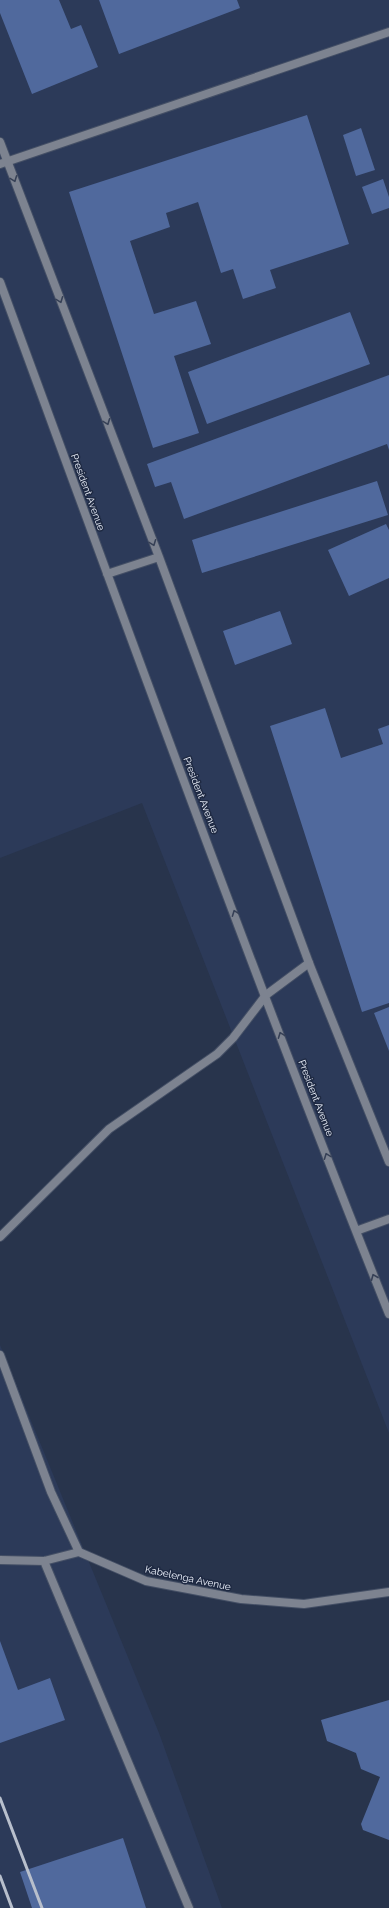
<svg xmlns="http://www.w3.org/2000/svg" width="389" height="1908" font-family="Raleway,sans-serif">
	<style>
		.built { fill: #2c3a59 }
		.building { fill: #50699d }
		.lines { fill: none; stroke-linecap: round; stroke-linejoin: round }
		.lane-casing { stroke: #444f65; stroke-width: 10 }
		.street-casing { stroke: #444f65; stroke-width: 10 }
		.lane { stroke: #7d8390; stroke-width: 8 }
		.street { stroke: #7d8390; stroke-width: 8 }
		.rail { stroke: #b8bfcc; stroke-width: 3 }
		.oneway { stroke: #364056 }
		.labels { text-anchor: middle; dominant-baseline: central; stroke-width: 3; stroke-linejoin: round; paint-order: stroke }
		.street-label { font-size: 10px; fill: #edf2fc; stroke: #1e2942 }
	</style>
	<rect width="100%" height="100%" fill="#28344c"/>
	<path class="built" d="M0,0H389V1433L142,803L0,858Z
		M0,1345L159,1733L222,1908H0Z"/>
	<path class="building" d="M0,0H59L71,29L81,25L98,67L32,94L0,13Z
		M99,0H237L240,8L119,54Z
		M307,115L349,244L270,270L276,288L243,299L233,269L221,273L198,202L166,213L170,227L130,241L154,314L196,301L211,344L174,356L199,433L153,448L69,192Z
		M361,128L375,170L356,176L343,135Z
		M383,179L389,197V208L372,214L362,187Z
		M350,312L370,364L207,424L188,372Z
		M389,375V450L387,444L184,519L171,482L155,487L147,464Z
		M377,481L388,515L202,573L192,540Z
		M386,524L389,530V578L349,596L328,550Z
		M280,611L292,644L235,665L223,631Z
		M325,708L341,758L383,744L378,729L389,725V1003L362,1012L270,726Z
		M389,1007V1051L374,1013Z
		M0,1641L18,1690L50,1678L65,1720L0,1743Z
		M389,1700V1840L363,1830L361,1824L380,1777L361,1769L356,1753L327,1741L321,1720Z
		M123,1838L146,1908H32L20,1872Z"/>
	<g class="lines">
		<g class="lane-casing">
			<path id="lane" d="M0,1237L109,1129L217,1054L233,1038L266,995L309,963
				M0,1355L51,1492L79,1552L146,1581L241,1599L304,1604L389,1592
				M0,1560L44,1561L79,1552
				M44,1561L189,1908"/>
		</g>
		<g class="street-casing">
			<path id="street" d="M0,142L159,557L309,963L389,1162
				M0,164L389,32
				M0,282C127,627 252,973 389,1314
				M107,574L159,557
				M356,1231L389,1219"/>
		</g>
		<use href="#lane" class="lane"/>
		<use href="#street" class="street"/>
		<path class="rail" d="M0,1798L42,1908
			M0,1876L12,1908"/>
	</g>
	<defs><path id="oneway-chevron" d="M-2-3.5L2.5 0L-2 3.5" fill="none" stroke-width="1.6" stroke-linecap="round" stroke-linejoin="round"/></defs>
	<g class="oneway">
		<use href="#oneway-chevron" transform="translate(14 179) rotate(69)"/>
		<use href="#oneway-chevron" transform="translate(60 300) rotate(69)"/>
		<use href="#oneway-chevron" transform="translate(107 422) rotate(69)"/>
		<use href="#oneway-chevron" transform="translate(153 543) rotate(69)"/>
		<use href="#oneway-chevron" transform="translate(235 913) rotate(-111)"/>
		<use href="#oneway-chevron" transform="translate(281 1035) rotate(-111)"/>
		<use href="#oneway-chevron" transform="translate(327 1156) rotate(-111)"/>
		<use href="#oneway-chevron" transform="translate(374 1277) rotate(-112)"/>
	</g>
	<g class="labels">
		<g class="street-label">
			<text transform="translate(88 492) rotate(70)">President Avenue</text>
			<text transform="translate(201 795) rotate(69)">President Avenue</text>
			<text transform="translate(316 1098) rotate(69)">President Avenue</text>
			<text transform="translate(188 1578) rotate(12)">Kabelenga Avenue</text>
		</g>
	</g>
</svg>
